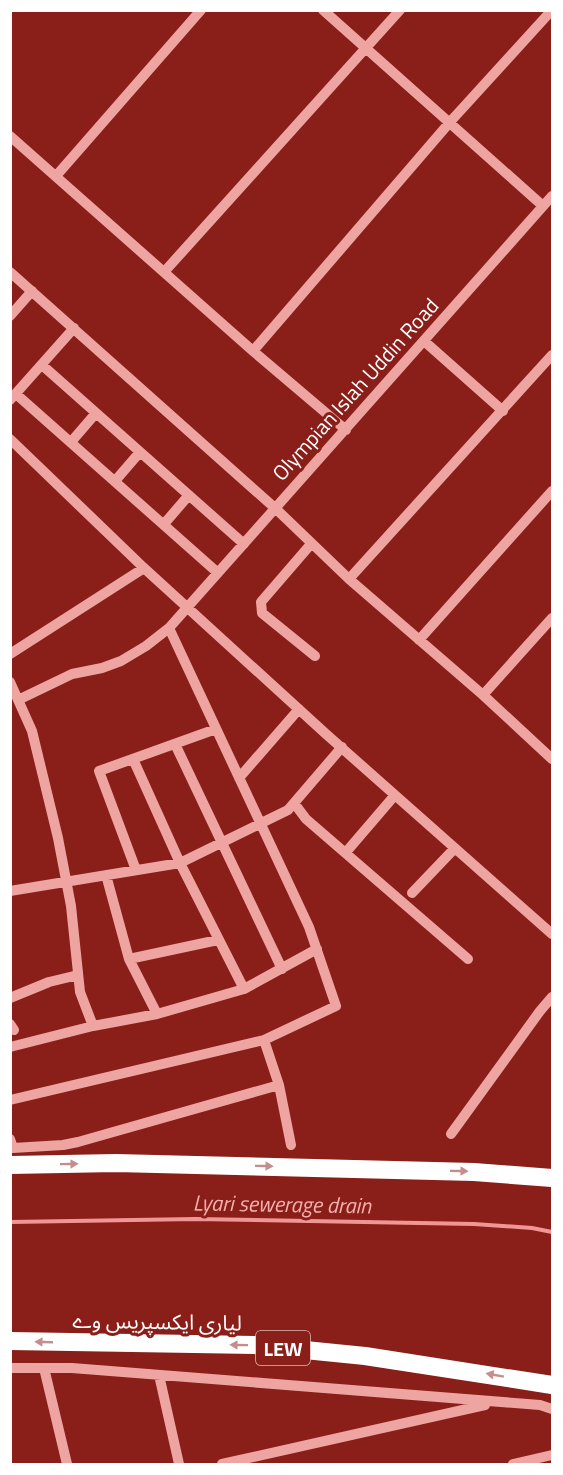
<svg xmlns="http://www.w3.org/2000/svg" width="563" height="1475" font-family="'Titillium Web','Noto Sans Arabic',sans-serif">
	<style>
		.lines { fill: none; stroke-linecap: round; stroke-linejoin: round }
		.stream { stroke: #f09795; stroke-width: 4 }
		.minor { stroke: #eea5a2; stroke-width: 10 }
		.highway { stroke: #fff; stroke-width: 18 }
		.oneway { fill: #c48e8c }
		.labels { text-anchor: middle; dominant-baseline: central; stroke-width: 6; stroke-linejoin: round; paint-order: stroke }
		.shield { fill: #8a1e19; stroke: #dcbcba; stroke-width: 1.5 }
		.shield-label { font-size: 20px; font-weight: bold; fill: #fff }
		.street-label { font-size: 21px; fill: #fff; stroke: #8a1e19 }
		.water-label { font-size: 22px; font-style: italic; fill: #f5b0ae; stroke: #8a1e19 }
	</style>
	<rect width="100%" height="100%" fill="#8a1e19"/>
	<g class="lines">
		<path class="stream" d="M10,1222L195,1219L474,1224L532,1228L552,1232"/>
		<path class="minor" d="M323,10L543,206
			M10,136L253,351L346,430
			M56,176L201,10
			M165,271L400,10
			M10,272L276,509L349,579L483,695L552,759
			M10,316L32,291
			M424,341L503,411
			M253,351L450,122L552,10
			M42,365L244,544
			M16,394L218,573
			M10,400L74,328
			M10,439L144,568L326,734L552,934
			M71,442L96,413
			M115,481L140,452
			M164,524L189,495
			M311,544L261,602L262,613L315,656
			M349,579L552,355
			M419,640L552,491
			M10,654L144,568
			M10,682L32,731L58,838L71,906L80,992L93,1026
			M483,695L552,618
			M18,700L72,674L102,668L121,661L146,646L169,628
			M175,744L282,969
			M133,759L180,863L244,989
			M239,778L299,709
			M294,803L306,819L468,959
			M347,851L395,795
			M136,870L99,771L216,729
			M106,875L129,959L157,1014
			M10,891L180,863L288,810L342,747
			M412,893L455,848
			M129,959L218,940
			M10,998L49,982L78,975
			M10,1024L14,1030
			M10,1047L93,1026L157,1014L244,989L317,949
			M279,1085L291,1145
			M10,1100L264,1040L336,1006L309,927L169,628L552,196
			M451,1134L540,1011L552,997
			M10,1139L13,1148L63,1145L78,1142L279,1085L264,1040
			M10,1368H72L540,1405L552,1409
			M44,1368L67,1464
			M159,1375L179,1464
			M222,1464L485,1405
			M513,1464L552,1455"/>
		<path class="highway" d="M10,1165L116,1163L474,1172L552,1178
			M10,1341L255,1345L365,1356L552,1385"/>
	</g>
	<defs><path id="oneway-solid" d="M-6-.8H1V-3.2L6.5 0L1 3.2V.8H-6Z" transform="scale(1.5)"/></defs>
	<g class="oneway">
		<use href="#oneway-solid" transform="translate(69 1164) rotate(-1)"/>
		<use href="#oneway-solid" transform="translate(264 1166) rotate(1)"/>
		<use href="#oneway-solid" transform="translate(459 1171) rotate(1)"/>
		<use href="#oneway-solid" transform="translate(44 1342) rotate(-178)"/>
		<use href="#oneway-solid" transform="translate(239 1345) rotate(-179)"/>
		<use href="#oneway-solid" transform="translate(495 1375) rotate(-170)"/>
	</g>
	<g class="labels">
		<rect class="shield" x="256" y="1331" width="54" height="34" rx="4.5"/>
		<g class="shield-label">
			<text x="283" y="1348">LEW</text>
		</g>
		<g class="street-label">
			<text transform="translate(355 389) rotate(-48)">Olympian Islah Uddin Road</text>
			<text transform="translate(157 1321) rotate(1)">لیاری ایکسپریس وے</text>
		</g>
		<g class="water-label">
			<text transform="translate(282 1204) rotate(1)">Lyari sewerage drain</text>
		</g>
	</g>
	<rect width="563" height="1475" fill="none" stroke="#ffffff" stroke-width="24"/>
</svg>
